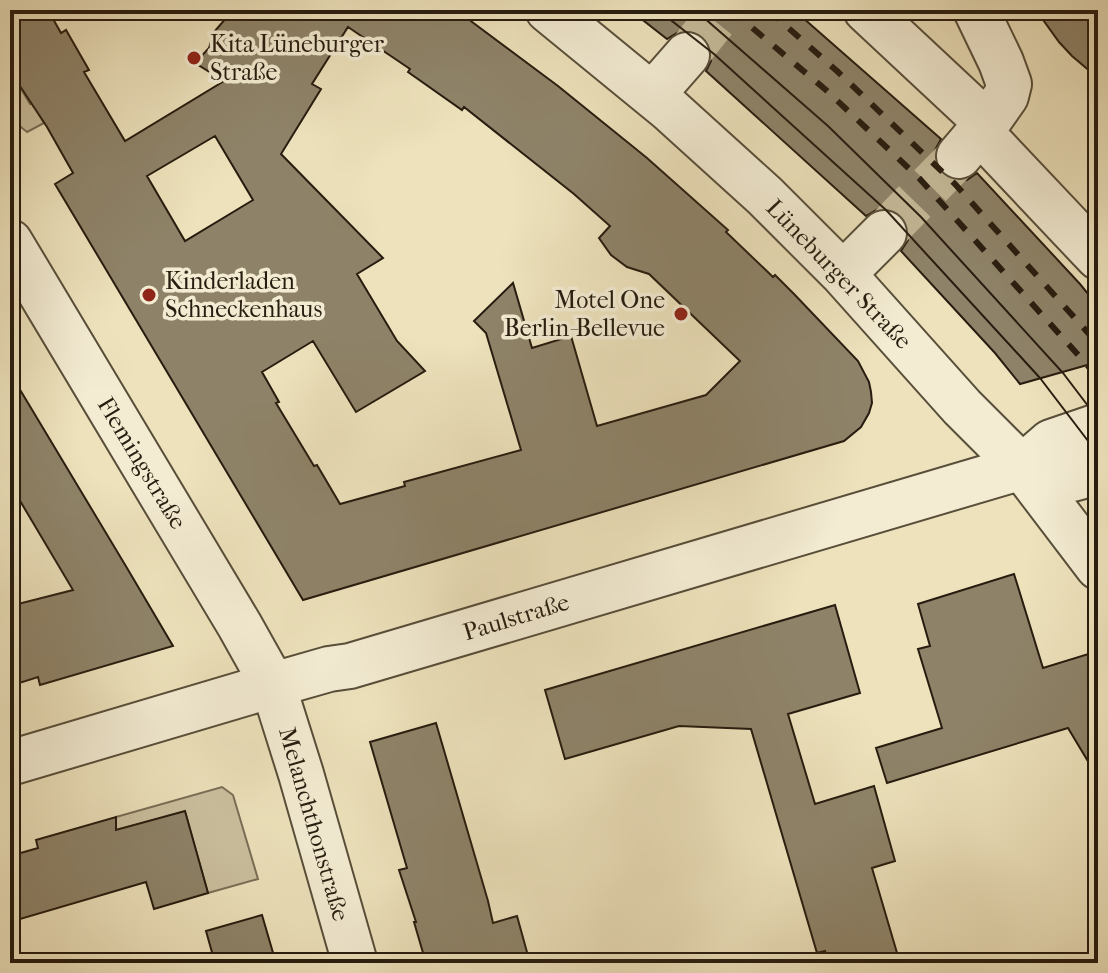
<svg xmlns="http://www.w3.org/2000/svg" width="1108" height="973" font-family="'IM FELL French Canon',serif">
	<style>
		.green { fill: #cbc09f; stroke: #796e57; stroke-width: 2 }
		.building { fill: #8e8369; stroke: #271c0f; stroke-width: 2; fill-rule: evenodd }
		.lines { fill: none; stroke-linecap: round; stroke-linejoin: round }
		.minor-tunnel { stroke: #c5ba99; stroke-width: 44; stroke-dasharray: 44 22; stroke-linecap: butt }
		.minor-casing { stroke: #584e3a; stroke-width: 48 }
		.minor { stroke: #f3ecd3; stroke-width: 44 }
		.tram { stroke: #271c0f; stroke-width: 2 }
		.rail { stroke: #271c0f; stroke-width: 6; stroke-dasharray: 14 14; stroke-linecap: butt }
		.poi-dot { fill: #8f2418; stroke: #f3ecd3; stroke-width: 3 }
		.labels { text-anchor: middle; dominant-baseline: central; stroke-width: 7; stroke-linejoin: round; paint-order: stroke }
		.poi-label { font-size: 24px; fill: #271c0f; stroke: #f3ecd3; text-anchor: start }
		.street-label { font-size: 24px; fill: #271c0f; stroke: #f3ecd3 }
	</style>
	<rect width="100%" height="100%" fill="#ede2bc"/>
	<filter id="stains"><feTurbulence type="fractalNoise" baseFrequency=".0025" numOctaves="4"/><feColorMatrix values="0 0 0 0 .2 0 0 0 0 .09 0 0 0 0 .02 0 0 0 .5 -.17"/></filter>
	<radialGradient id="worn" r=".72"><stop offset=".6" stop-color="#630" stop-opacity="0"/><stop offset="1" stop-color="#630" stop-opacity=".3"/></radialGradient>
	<path class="green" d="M10,70L30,104L33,103L44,123L27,132C6,118 10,92 10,70Z
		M222,787L233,795L258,879L208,893L185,812L116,830V817Z"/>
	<path class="building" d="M10,10H48L61,33L66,30L89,70L84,72L125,141L224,81L195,63L209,48L214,32L233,10H456L558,86L647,158L728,230L726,232L773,277L775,275L794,294L858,361L869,382L871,392L872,403L869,413L861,427L844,441L303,600L55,184L73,173L47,127L10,71ZM348,27L410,69L408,72L462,110L464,107L574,194L610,226L599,238L611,255L627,267L649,274L740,361L706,395L597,426L571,336L532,348L513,283L474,321L486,333L521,450L404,482L405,486L340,504L317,465L314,466L276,403L279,402L262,372L313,341L356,412L425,371L397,341L357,274L383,258L281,154L321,89L312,84ZM215,136L253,200L185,241L147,176Z
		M630,10H794L941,139L934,152L936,165L942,174L955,181L967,180L977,173L1080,284L1098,306V362L1020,384L995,353L901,251L908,240V227L901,215L890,209H878L866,216L706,71L711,61V48L703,36L693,31H680L667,39Z
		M1036,10H1098V78L1072,56L1059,42Z
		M10,373L127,568L173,646L40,685L38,677L10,686V606L73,590L10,484Z
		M1014,574L1043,668L1098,651V778L1068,728L887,783L876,748L942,728L918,649L930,646L918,604Z
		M835,605L860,693L788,714L815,804L874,786L895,861L872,868L900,963H829L825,951L817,953L751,729L679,726L565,759L545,690Z
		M436,723L488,901L493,923L517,916L530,963H426L414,922H416L399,870L407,868L370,742Z
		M185,811L208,893L154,909L146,882L10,922V856L38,848L36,840L116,817V830Z
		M262,915L276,963H215L206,931Z"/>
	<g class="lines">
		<path class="minor-tunnel" d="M687,55L723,10
			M884,233L959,156"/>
		<g class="minor-casing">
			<path id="minor" d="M548,10L669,109L765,196L843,274L962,407L1022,467L1098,567
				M866,10L987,123
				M652,95L687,55
				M979,131L1098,257
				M959,156L987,123L1006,96L1009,84L1001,62L976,10
				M10,242L240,626L273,685L301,774L355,963
				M843,274L884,233
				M1022,467L1072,479L1098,472
				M10,763L273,685L329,669L350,666L1022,467L1051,442L1098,426"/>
		</g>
		<use href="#minor" class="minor"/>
		<path class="tram" d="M658,10L714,54L886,210L1040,378L1098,454
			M695,10L828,126L921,217L1063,373L1098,419"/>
		<path class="rail" d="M731,10L826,90L919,178L1098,377
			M768,10L837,71L955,184L1098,344"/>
	</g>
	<g class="poi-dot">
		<circle cx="194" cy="58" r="8"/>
		<circle cx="149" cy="295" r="8"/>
		<circle cx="681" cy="314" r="8"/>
	</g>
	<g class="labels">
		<g class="poi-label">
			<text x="210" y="44">Kita Lüneburger<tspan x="210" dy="28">Straße</tspan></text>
			<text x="165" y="281">Kinderladen<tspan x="165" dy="28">Schneckenhaus</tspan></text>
			<text x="665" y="300" text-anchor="end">Motel One<tspan x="665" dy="28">Berlin-Bellevue</tspan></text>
		</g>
		<g class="street-label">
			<text transform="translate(839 274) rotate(46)">Lüneburger Straße</text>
			<text transform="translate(142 463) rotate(59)">Flemingstraße</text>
			<text transform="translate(516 617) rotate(-17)">Paulstraße</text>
			<text transform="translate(314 824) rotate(74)">Melanchthonstraße</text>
		</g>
	</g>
	<rect width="1108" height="973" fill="none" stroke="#ede2bc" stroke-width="40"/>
	<rect x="12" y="12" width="1084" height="949" fill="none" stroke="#271c0f" stroke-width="4"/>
	<rect x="20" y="20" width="1068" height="933" fill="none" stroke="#271c0f" stroke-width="2"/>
	<rect width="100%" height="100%" filter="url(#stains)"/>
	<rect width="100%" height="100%" fill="url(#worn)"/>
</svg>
